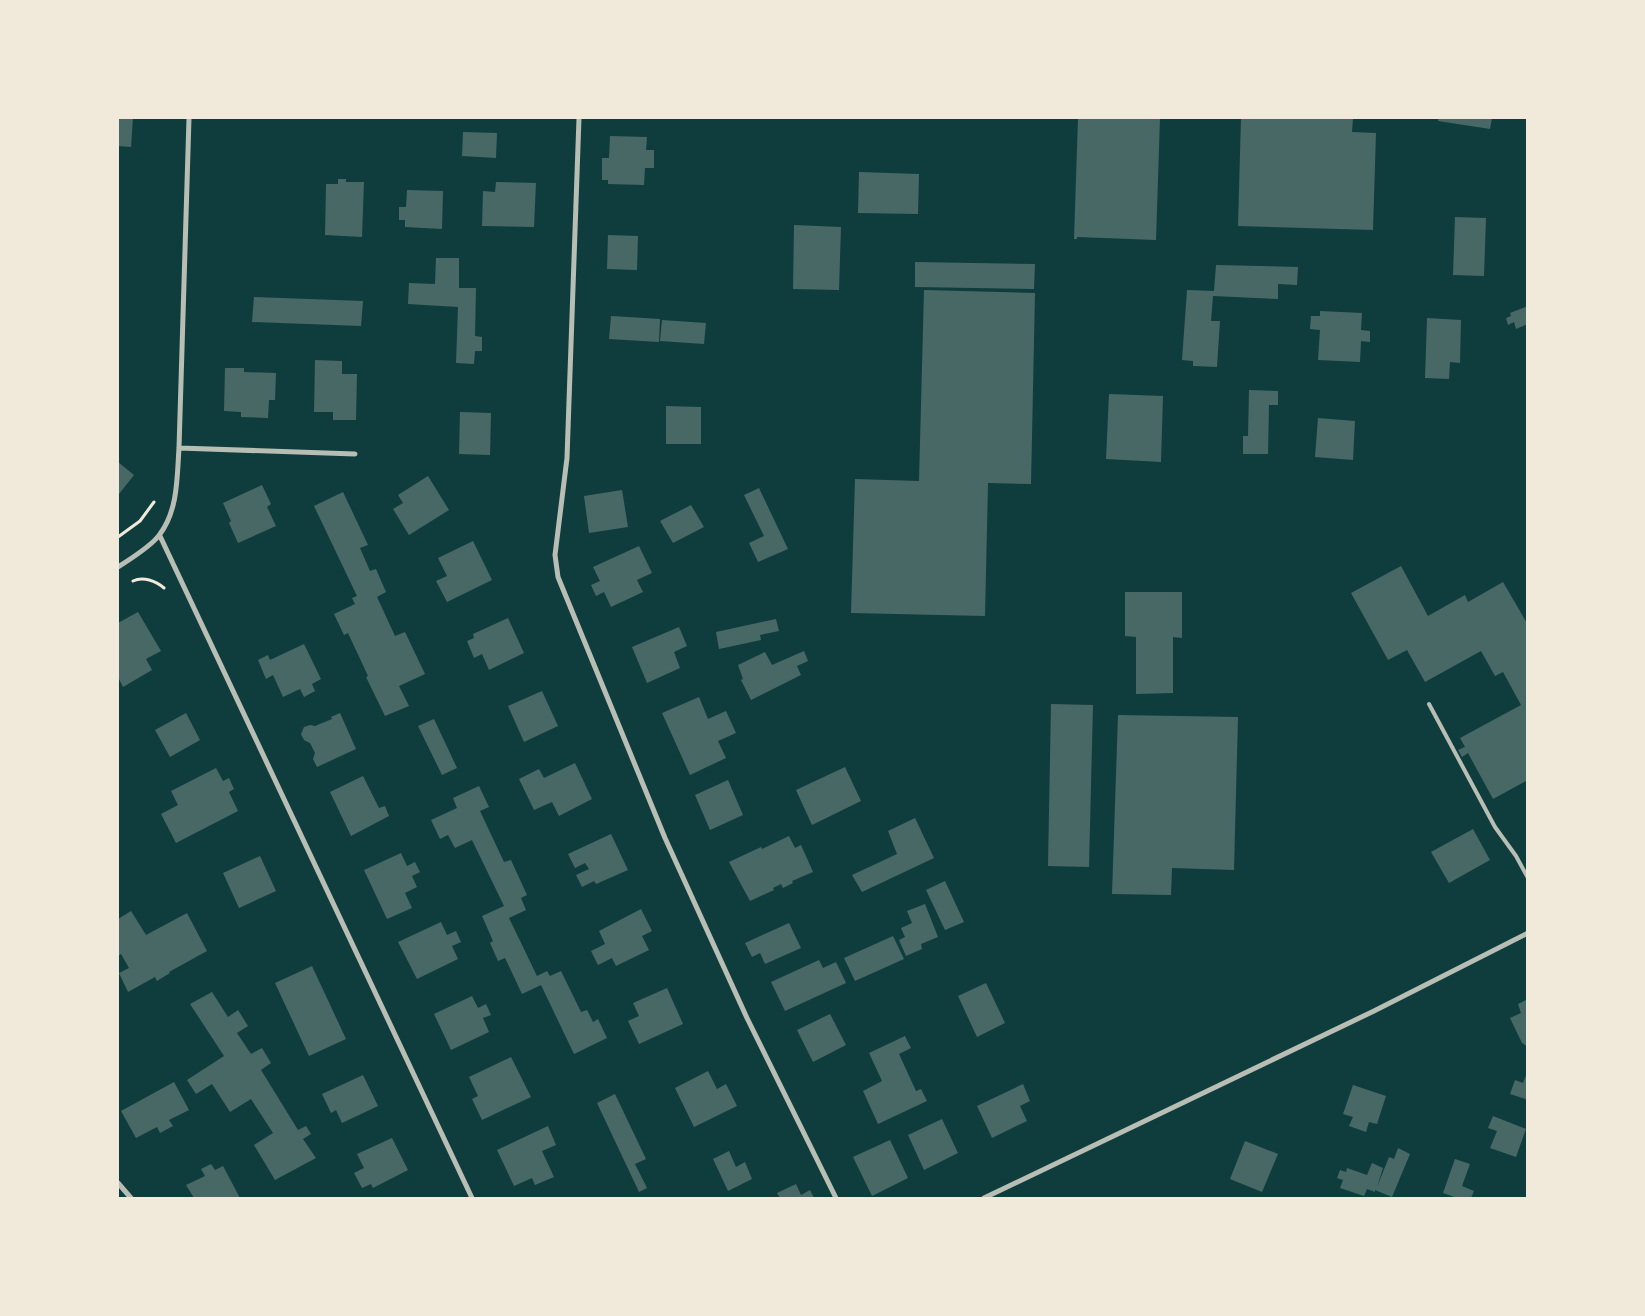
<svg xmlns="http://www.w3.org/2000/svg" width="1645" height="1316" font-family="Karla,sans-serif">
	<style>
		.building { fill: #486865 }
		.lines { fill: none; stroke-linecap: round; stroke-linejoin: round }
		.path { stroke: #f1e9da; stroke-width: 3 }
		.service { stroke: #b8beb3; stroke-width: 4 }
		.minor { stroke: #b8beb3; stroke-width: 5 }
	</style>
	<rect width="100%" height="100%" fill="#0f3d3e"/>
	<path class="building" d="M118,118H133L131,147L118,146Z
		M1078,118H1160L1156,240L1077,237V239H1074Z
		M1241,118H1353L1352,132L1376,133L1373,230L1238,226Z
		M1439,118H1492L1490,129L1438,121Z
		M463,132L497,133L496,158L462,156Z
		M610,136L647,137L646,150H654V168H645L644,185L608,184V180H602V158H609Z
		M859,172L919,174L918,214L858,213Z
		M338,179H346V182H364L362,237L325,235L326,184H338Z
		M496,182L536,183L534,227L482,226L483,191L495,192Z
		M407,190L443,191L442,229L405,227V220H399V207H406Z
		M1455,217L1486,218L1484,276L1453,275Z
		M794,225L841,227L839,290L793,289Z
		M608,235L638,236L637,270L607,269Z
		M436,258H459V288H476L475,336L482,337V351H475L474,364L456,363L458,307L408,304L409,283L435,284Z
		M915,262L1035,264L1034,289L915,287Z
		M1216,265L1298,267L1297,285L1278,284V299L1213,296L1211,321H1220L1217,367L1193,366V361L1182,360L1187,290L1214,291Z
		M924,290L1035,293L1031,484L988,483L985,616L851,613L855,479L919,481Z
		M254,297L363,301L361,326L252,322Z
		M1528,306V324L1516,329L1514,322L1508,325L1506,318L1511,316L1510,313Z
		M1320,311L1362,313L1361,330L1370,331V342L1361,341L1360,362L1318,360L1320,330L1310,329L1311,316H1320Z
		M611,316L660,319L659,342L609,339Z
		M1427,318L1461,320L1460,363L1450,362L1449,379L1425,378Z
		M662,320L706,323L704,344L660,341Z
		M315,360L342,361V374H357L356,420H333V412H314Z
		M225,368H244V372L276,373L275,400H269L268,418L241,417V412L224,411Z
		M1249,390L1278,391V405H1269L1268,454H1243V436H1248Z
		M1109,394L1163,396L1161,462L1106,459Z
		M666,406L701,407V444H666Z
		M460,412L491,413L490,455L459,454Z
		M1318,418L1355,421L1353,460L1315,457Z
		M118,462L134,475L119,494H118Z
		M428,476L449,510L409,535L393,509L403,503L398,495Z
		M262,485L271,504L267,507L276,526L238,543L229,523L231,521L223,503Z
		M759,488L788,549L758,562L749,543L764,536L744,495Z
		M622,490L628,527L589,533L584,496Z
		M343,492L368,545L360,548L370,571L376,569L386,592L377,597L395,636L405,632L425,674L399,686L409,706L385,716L366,677L368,676L348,633L344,635L334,614L355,604L352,598L357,596L314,506Z
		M691,505L704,527L673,543L660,521Z
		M473,541L492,580L447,602L436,581L447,576L438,558Z
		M639,546L652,573L637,580L643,592L611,607L604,592L596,596L591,585L600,581L593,567Z
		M1401,566L1428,616L1465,595L1468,602L1503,582L1528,625V780L1493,799L1468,753L1462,757L1458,750L1465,747L1460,738L1521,705L1503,672L1495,676L1481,651L1425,682L1407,650L1388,660L1351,593Z
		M1125,592H1182V638L1173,637V693L1136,694V637L1125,636Z
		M138,612L161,651L146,659L152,670L123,687L118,677V623Z
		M508,618L524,653L489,670L482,654L474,658L467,641L474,638L473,634Z
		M776,619L779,631L760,635L761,640L719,649L716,632Z
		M679,627L687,646L674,652L680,668L647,683L632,647Z
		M304,644L321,679L312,684L315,691L304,697L300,689L283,697L273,675L266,679L258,660L268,655L270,660Z
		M804,651L808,661L797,666L801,675L751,700L741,680L743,679L738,665L765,652L772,665Z
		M542,691L558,726L524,742L508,706Z
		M699,697L708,719L726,711L736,733L718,741L726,758L690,775L662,713Z
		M1051,704L1093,705L1089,867L1048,866Z
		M186,713L200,740L170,757L155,730Z
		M340,713L356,749L317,767L313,759L315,753L310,743L304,740L301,734L304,727L310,725L315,726L332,719L331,717Z
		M1118,715L1238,717L1234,870L1172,868L1171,895L1112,894Z
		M434,719L457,768L442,775L418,726Z
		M575,763L592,799L559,816L552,802L534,810L519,779L539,769L544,778Z
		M845,767L861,801L812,825L796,790Z
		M216,768L223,781L229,778L234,789L229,792L238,811L176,843L161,814L178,805L171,791Z
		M363,776L379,808L385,806L389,816L351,836L330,792Z
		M728,780L743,815L710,830L695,795Z
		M479,786L489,807L480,811L504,862L511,860L527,895L521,898L526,910L509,918L537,976L547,971L550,976L561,971L581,1012L587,1010L593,1022L598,1019L607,1038L574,1054L541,985L522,994L505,958L498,961L490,943L493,941L482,916L504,906L472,840L455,848L448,835L440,839L431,820L457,808L453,798Z
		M915,818L934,858L862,892L852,875L897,854L888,831Z
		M1473,829L1490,860L1449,883L1431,852Z
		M611,834L628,870L596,884L594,881L582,887L576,875L589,869L585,863L575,868L568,854Z
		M789,836L795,848L801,845L813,872L792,881L793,883L783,888L781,884L773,888L774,890L750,901L729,862L761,847L762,849Z
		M401,853L407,866L415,862L420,872L412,876L417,887L405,893L412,908L387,919L364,870Z
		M260,856L276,891L239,908L223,873Z
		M945,881L964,922L945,930L926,890Z
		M925,904L938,937L921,944L922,949L906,956L899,940L905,937L901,928L912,923L907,911Z
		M641,909L652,931L642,936L649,950L616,966L612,958L598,965L591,951L605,944L599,931Z
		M131,911L146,935L187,913L207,951L169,972L170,973L157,981L155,977L128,992L119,973L129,968L121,954L118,956V919Z
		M441,922L447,935L456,931L461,942L452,946L458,959L417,979L398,942Z
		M789,923L801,948L765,964L760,953L752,957L745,943Z
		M893,936L904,959L855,981L844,958Z
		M819,960L823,968L836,962L846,983L785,1011L771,982Z
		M312,966L346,1039L309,1056L275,983Z
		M986,983L1005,1023L977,1037L958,996Z
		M667,988L683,1024L639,1044L628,1021L639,1016L633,1003Z
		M212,992L228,1017L238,1010L248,1026L237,1033L251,1054L262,1048L271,1063L261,1070L298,1130L306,1126L311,1134L303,1139L316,1158L275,1180L254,1145L273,1133L251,1099L230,1112L212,1084L196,1094L187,1080L224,1056L190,1004Z
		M472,996L478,1008L486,1004L491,1015L483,1018L489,1032L451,1050L434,1014Z
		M1528,999V1047L1522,1043L1510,1018L1521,1013L1518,1004Z
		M830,1014L846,1045L813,1062L797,1030Z
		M905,1036L911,1048L899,1054L916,1091L921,1089L927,1101L878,1124L863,1091L882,1081L869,1053Z
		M511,1057L531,1097L482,1120L472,1099L478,1096L469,1077Z
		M1528,1070V1100L1510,1094L1515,1080L1523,1083Z
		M708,1071L717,1089L726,1084L737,1106L694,1127L675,1088Z
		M363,1075L378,1106L342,1123L336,1110L331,1113L322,1094Z
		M174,1082L189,1110L169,1120L173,1126L160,1133L157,1127L136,1138L121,1111Z
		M1023,1084L1030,1101L1020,1106L1027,1121L992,1138L977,1106Z
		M1353,1085L1386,1096L1377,1124L1369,1122L1366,1132L1349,1126L1353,1117L1343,1114Z
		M615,1094L646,1159L635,1164L647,1188L639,1192L597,1103Z
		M1493,1116L1526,1129L1516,1157L1490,1148L1497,1131L1488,1128Z
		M942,1119L958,1153L924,1170L908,1135Z
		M548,1126L556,1145L542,1151L554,1177L535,1185L532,1178L514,1186L497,1150Z
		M392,1138L408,1170L373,1188L371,1184L362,1188L354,1173L364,1168L357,1154Z
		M890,1140L908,1178L872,1196L853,1157Z
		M1245,1141L1278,1154L1262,1192L1230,1179Z
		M1398,1148L1410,1154L1392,1197L1375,1190V1192L1367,1189L1364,1196L1340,1188L1343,1180L1337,1178L1340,1170L1346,1172L1347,1168L1367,1175L1372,1163L1383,1168L1377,1187L1389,1157L1394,1159Z
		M729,1151L736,1167L745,1162L752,1179L728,1191L713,1159Z
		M1455,1159L1470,1164L1462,1186L1474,1191L1471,1198H1457L1443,1193Z
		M211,1164L215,1170L223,1166L240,1198H194L186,1185L205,1176L201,1169Z
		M796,1184L801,1195L810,1190L814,1198H780L777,1193Z"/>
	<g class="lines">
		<path class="path" d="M118,537L140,521L154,502
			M133,581C143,576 156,581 164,588"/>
		<path class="service" d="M1429,704L1495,827L1516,856L1528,878"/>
		<path class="minor" d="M579,118L567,458L555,555L558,577L665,838L747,1018L836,1198
			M179,448L355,454
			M160,536L472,1198
			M118,567C129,560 153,545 160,534C178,510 177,477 179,448L189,118
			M118,1183L131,1198
			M984,1198L1374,1011L1528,933"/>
	</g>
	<rect width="1645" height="1316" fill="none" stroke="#f1e9da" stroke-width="238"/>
</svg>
